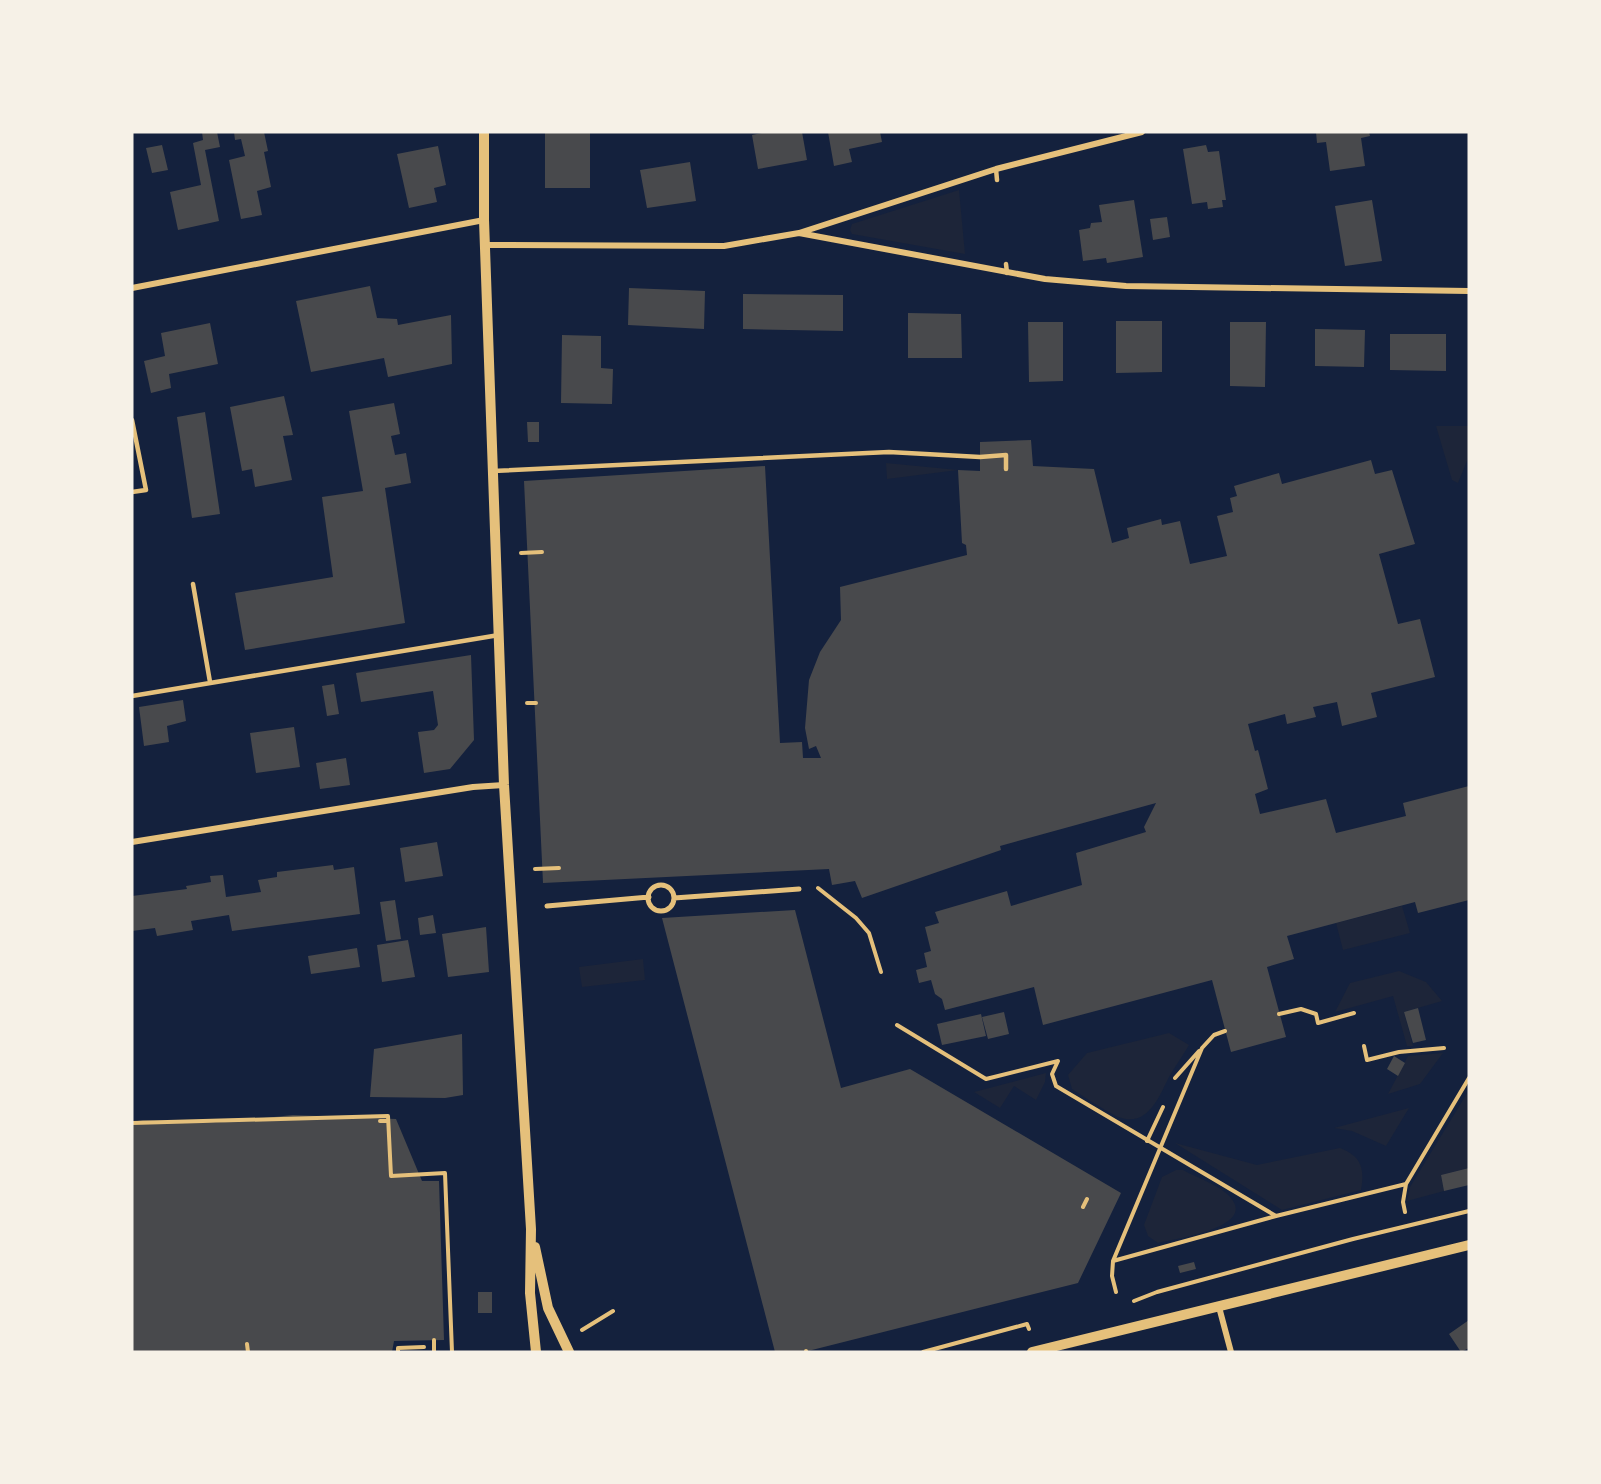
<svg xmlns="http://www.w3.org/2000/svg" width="1601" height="1484" font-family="'Source Sans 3',sans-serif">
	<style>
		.green { fill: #1d2539 }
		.building { fill: #48494c }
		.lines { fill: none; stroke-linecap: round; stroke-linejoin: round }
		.path { stroke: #e5c07b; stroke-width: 4 }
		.service { stroke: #e5c07b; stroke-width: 4.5 }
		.pedestrian { stroke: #e5c07b; stroke-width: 5 }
		.minor { stroke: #e5c07b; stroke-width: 6 }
		.tertiary { stroke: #e5c07b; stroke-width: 10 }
	</style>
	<rect width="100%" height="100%" fill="#14213d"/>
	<path class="green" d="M959,190L965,254L852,234L850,230L852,224Z
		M1436,426H1469V456L1458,483L1452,480Z
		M886,463L958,470L887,479Z
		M1402,906L1410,933L1343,950L1336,923Z
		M643,959L645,980L582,987L579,967Z
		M1399,971L1426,982L1442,1001L1404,1012L1413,1046H1407L1393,996L1335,1012L1350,983Z
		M1169,1033L1189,1045C1183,1056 1175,1066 1169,1077C1159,1097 1147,1130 1116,1116C1101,1108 1086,1098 1072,1089L1068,1075L1087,1053Z
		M1443,1053L1420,1084L1388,1094L1408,1056Z
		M1046,1073L1045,1082L1036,1100L1014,1086L1000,1108L974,1092Z
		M1469,1090V1168L1441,1175L1444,1191L1407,1201L1410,1187Z
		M1409,1108L1386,1146L1352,1131L1334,1128Z
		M1175,1143L1257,1165L1340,1148C1361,1156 1365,1168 1361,1190L1282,1210Z
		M1176,1170H1183C1197,1178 1222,1186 1231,1198C1256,1228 1174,1239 1158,1243L1148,1236L1144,1225L1162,1177Z"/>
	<path class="building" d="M202,132H217L220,147L205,150L219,221L178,230L170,192L201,185L193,143L203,140Z
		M234,132H264L268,151L264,152L271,187L257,191L262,215L241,219L229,160L245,156L241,139L235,140Z
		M545,132H590V188H545Z
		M766,132H802L807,160L758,169L752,135Z
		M828,132H880L882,142L849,149L852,162L834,166Z
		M1316,132H1369L1370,136L1361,138L1365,166L1330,171L1326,142L1317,143Z
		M162,145L168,170L152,173L146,148Z
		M1206,145L1208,152L1219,151L1226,200H1222L1223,207L1208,209L1207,202L1192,204L1183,149Z
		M438,146L446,185L434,188L437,202L409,208L397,154Z
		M690,162L696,201L647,208L640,170Z
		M1134,200L1143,257L1107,263L1106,258L1083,261L1079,230L1090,228L1091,223L1102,222L1099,205Z
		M1372,200L1382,261L1345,266L1335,206Z
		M1167,217L1170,237L1153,240L1150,219Z
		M370,286L377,318L397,319L398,325L451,315L452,364L388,377L384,358L311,372L296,301Z
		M629,288L705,291L704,329L628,325Z
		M743,294L843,295V331L743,329Z
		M908,313L961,314L962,358H908Z
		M1116,321H1162V372L1116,373Z
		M1028,322H1063V381L1029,382Z
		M1230,322H1266L1265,387L1230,386Z
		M210,323L218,364L169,374L171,388L151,393L144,361L165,356L161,333Z
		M1315,329L1365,330L1364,367L1315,366Z
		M1390,334H1446V371L1390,370Z
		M562,335L601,336V368L613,369L612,404L561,403Z
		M284,396L293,435L283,436L292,480L255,487L252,469L242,471L230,407Z
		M394,403L400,434L391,436L395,455L406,453L411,483L385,488L405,623L245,650L235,593L333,577L322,497L363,491L349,411Z
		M205,412L220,514L192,518L177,417Z
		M527,422H539V442H528Z
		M1031,440L1033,466L1094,469L1112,543L1129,538L1127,528L1161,519L1162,525L1180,521L1190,564L1227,556L1217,516L1233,512L1230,498L1237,496L1234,486L1279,473L1282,484L1371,460L1375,474L1392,470L1415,544L1379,554L1398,624L1420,619L1435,677L1371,693L1377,717L1342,726L1337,702L1313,707L1316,717L1287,724L1285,714L1248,724L1255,751L1258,750L1268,789L1255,794L1260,814L1326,799L1336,833L1406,816L1403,803L1469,786V900L1418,913L1415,902L1287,936L1294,959L1267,967L1286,1037L1231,1052L1212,980L1043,1025L1034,987L945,1010L942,999L935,994L931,980L919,983L916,970L927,967L924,953L931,951L925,927L939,923L935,912L1007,891L1011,906L1082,885L1076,853L1146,832L1144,827L1156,803L1000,846L1001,850L862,898L855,881L832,885L829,869L543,883L524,481L765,466L780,743L802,742L803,758H821L816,746L809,749L805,728L809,680L820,652L841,620L840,587L967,555L966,545L962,543L958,470L980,471V442Z
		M471,655L474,740L450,769L424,773L418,732L434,730L438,725L433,691L361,702L356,673Z
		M334,684L339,714L327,716L322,686Z
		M183,700L186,721L167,726L169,742L144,746L139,707Z
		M294,727L300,767L256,773L250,733Z
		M346,758L350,785L320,789L316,763Z
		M437,842L443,876L405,882L400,848Z
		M333,865L334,870L354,867L360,914L232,931L229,915L191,921L193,930L157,936L155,928L132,931V896L187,889L186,886L211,882L210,876L223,875L226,897L261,892L258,880L277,877V872Z
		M395,900L401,939L386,941L380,902Z
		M795,910L841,1088L910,1069L1121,1193L1078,1283L804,1352H775L662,918Z
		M433,915L436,933L420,935L418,918Z
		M486,927L489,972L448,977L442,934Z
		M408,940L415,977L382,982L377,945Z
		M357,948L360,967L311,974L308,956Z
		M1418,1008L1426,1040L1413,1043L1404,1012Z
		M1004,1012L1009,1034L988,1039L982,1017Z
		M981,1014L986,1036L942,1045L937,1024Z
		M462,1034L463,1095L445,1098L370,1097L374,1049Z
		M1394,1056L1405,1063L1398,1076L1387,1069Z
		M293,1115L396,1119L422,1181H439L444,1340L394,1341L392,1352H132V1122L143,1120L215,1123Z
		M1469,1168V1185L1444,1191L1441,1175Z
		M1194,1262L1196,1269L1180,1273L1178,1266Z
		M478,1292H492V1313H478Z
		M1469,1320V1348L1461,1352L1449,1334Z"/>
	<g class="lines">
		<path class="path" d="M521,553L542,552
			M527,703H536
			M535,869L559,868
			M818,888L856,918L869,933L881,972
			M1279,1014L1301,1009L1316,1014L1318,1023L1354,1013
			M897,1025L986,1079L1058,1061L1052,1074L1056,1086L1276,1216L1406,1184
			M1364,1046L1367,1060L1399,1052L1444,1048
			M1175,1078L1199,1051
			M380,1121H388
			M132,1123L388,1116L391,1176L445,1173L452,1352
			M1147,1141L1163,1107
			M1083,1207L1087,1199
			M1405,1212L1403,1202L1406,1184L1469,1078
			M1113,1261L1276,1216
			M1116,1292L1112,1276L1113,1261L1202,1048L1214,1035L1225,1031
			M1134,1301L1157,1292L1353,1239L1469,1211
			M582,1330L613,1311
			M434,1340V1352
			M247,1344L248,1352
			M806,1351V1352
			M398,1352V1348L424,1347
			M923,1352L1027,1324L1029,1329"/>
		<path class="service" d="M996,169L997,180
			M1006,264L1007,273
			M132,420L146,490L132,492
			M493,471L889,452L980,457L1006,455V469
			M193,584L210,682
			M132,696L499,635"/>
		<path class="pedestrian" d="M648 898a13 13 0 1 1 26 0a13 13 0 1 1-26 0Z
			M674,898L799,889
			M547,906L649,897"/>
		<path class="minor" d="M799,233L1045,279L1126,286L1469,291
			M485,245L724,246L799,233L996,169L1142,132
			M132,288L484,220
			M132,842L473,787L504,785
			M1219,1307L1231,1352"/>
		<path class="tertiary" d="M484,132V220L504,785L531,1229L530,1293L536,1352
			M535,1247L548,1308L569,1352
			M1032,1352L1469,1245"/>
	</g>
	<rect width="1601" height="1484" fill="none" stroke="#f6f1e7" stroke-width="267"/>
</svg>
